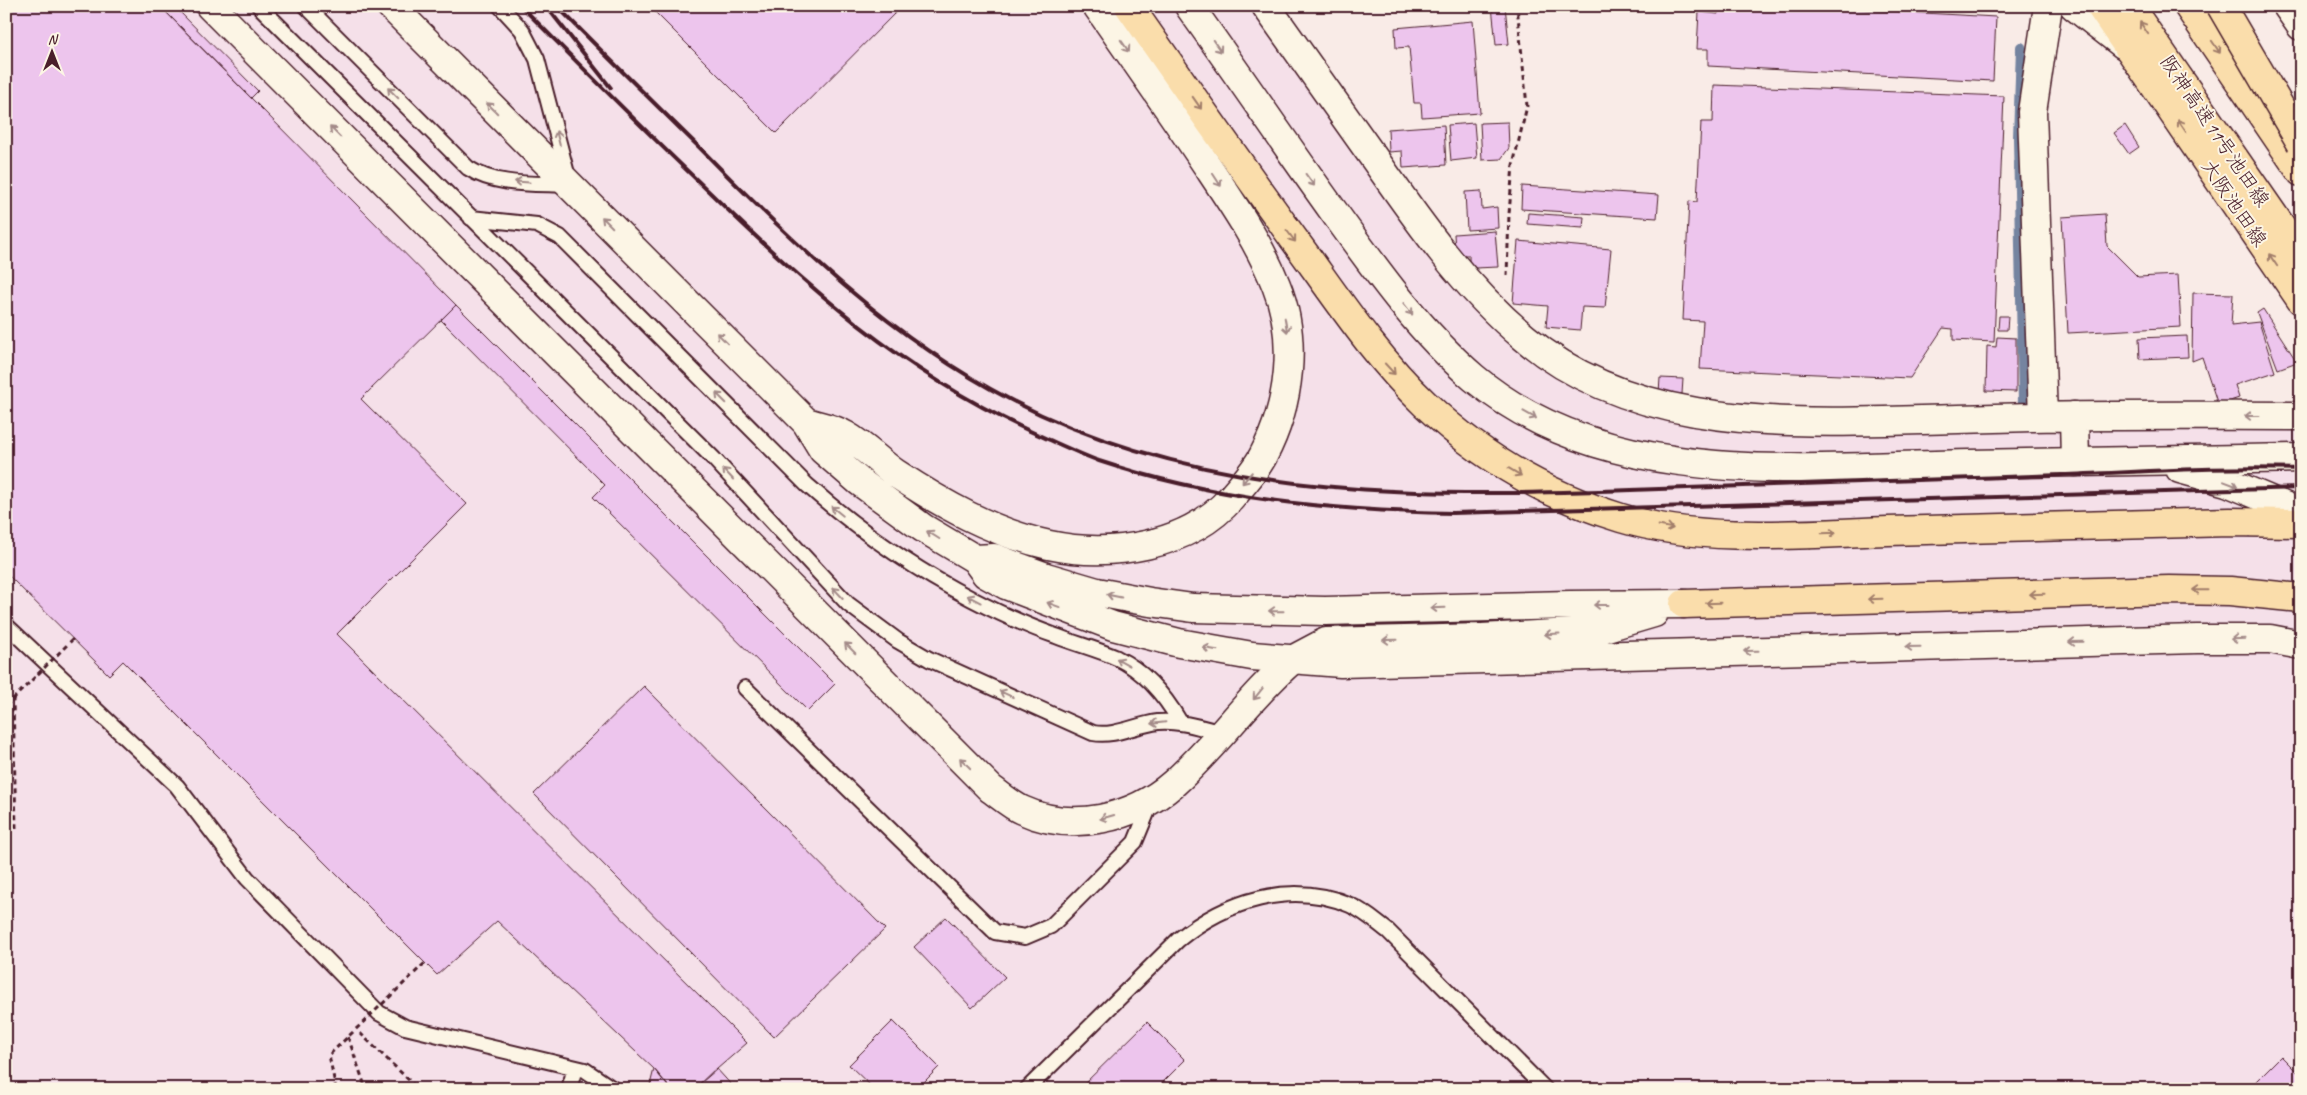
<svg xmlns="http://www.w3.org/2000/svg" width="2307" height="1095" font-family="Caveat,'Klee One',sans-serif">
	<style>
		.built { fill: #f5e0e9 }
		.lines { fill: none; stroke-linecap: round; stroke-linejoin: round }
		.stream { stroke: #7484a0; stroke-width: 10 }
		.building { fill: #edc5ed; stroke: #4a1f2b }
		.service-casing { stroke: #4a1f2b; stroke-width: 18 }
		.minor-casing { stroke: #4a1f2b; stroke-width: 31 }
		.tertiary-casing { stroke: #4a1f2b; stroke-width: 31 }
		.primary-casing { stroke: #4a1f2b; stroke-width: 31 }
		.motorway-casing { stroke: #4a1f2b; stroke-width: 31 }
		.path { stroke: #4a1f2b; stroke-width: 3; stroke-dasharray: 5 4; stroke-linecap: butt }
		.service { stroke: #fcf5e5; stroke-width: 14 }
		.minor { stroke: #fcf5e5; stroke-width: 28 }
		.tertiary { stroke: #fcf5e5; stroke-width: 28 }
		.primary { stroke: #faddab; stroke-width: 28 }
		.motorway { stroke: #faddab; stroke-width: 28 }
		.rail { stroke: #4a1f2b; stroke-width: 4 }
		.motorway-bridge-casing { stroke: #4a1f2b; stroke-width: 31; stroke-linecap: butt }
		.path-bridge { stroke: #4a1f2b; stroke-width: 3; stroke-dasharray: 5 4; stroke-linecap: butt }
		.motorway-bridge { stroke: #faddab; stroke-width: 28 }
		.oneway { stroke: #a27e6b }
		.oneway2 { stroke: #a38a88 }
		.labels { text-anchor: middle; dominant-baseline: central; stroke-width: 4; stroke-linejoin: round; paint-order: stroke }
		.street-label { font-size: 20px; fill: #4a1f2b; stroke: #fcf5e5 }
	</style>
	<rect width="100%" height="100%" fill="#f9ebe7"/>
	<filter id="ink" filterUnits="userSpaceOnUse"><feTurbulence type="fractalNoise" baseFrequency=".02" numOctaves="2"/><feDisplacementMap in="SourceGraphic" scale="10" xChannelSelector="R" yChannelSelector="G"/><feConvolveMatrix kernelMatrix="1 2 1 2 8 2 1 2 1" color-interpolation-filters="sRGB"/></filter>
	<g filter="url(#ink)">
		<path class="built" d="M6,6H1256L1424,243L1629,408L2301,423V1089H6Z"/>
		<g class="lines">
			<path class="stream" d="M2021,47L2018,138L2023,405"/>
		</g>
		<path class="building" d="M6,6H160L456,305L361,399L467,504L337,634L747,1043L694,1089H670L654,1069L497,921L437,975L123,661L109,675L6,573Z
			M160,6H174L258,91L251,98Z
			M649,6H902L776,133Z
			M1492,6H1505L1509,44L1496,45Z
			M1718,6H1850V9L1996,17L1993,81L1708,66V49H1697L1699,12L1718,14Z
			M1473,21L1480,113L1422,117L1421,103H1414L1409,47L1396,48L1395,28Z
			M1714,85L2004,96L1994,342L1953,340V329L1943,328L1910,378L1700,369L1703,321L1683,320L1689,201L1697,202L1701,122H1713Z
			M1508,122L1509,148L1501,159L1482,160L1480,123Z
			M1474,123L1477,158L1451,161L1448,125Z
			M1444,125L1446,165L1403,168L1402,151L1389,152L1388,129Z
			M2125,125L2139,147L2129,154L2114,133Z
			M1522,186L1659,195L1657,218L1521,209Z
			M1481,191L1482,209L1497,207L1498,228L1467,230L1465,192Z
			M1528,213L1584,217L1583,228L1527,224Z
			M2105,214L2107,246L2138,277L2178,275L2181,327L2068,333L2062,217Z
			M1495,231L1498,267L1475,268L1469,263V255H1464L1455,250L1454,234Z
			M1518,241L1611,249L1605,308L1582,307L1580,330L1546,327L1548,306L1513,303Z
			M2193,293L2233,294L2231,325L2259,322L2275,372L2235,385L2239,398L2218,405L2202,357L2192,361Z
			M456,305L835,684L808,711L593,497L605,485L441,320Z
			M2263,309L2297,362L2278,369L2257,313Z
			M1999,316H2008L2007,330H1998Z
			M2187,336L2188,357L2140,359L2139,338Z
			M1997,337L2016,338V392L1986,391L1987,346L1996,347Z
			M1660,378L1683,379L1682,394L1659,393Z
			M644,686L885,929L774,1037L534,794Z
			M946,917L1005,977L972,1008L914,947Z
			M893,1021L939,1067L917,1089H874L849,1065Z
			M1147,1022L1185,1060L1156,1089H1079Z
			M2281,1056L2301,1076V1089H2248Z
			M716,1068L735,1089H694Z
			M654,1069L671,1089H649Z"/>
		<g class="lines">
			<g class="service-casing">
				<path id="service" d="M259,6L714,459L848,604L898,641L929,659L1093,733C1115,737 1135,725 1158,722C1180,720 1201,728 1223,733
					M306,6L468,168C497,187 537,183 570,185L537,59L522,30L500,6
					M471,218L537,225L560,237L807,485C857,529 912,568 972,599C999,613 1027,626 1056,636C1076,644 1097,649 1117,658C1144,671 1165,696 1180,722
					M6,625L177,786L247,878L379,1013L405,1027L585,1070L613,1089
					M745,688L995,932L1025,937L1051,926L1135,842L1151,803
					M569,1089L575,1068
					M1027,1089L1178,940C1226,901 1290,880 1350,905C1364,911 1376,922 1388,931L1545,1089"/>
			</g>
			<g class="minor-casing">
				<path id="minor" d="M210,6L991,789C1001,796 1011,805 1022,810C1072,833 1133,819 1174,783C1217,745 1249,697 1292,660
					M1266,6C1303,58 1339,109 1376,161C1420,224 1465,288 1525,338C1625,422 1762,424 1885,421C1934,420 1983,418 2032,417C2121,415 2211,416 2301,416
					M2074,6L2124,45
					M2287,6L2301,26
					M2074,416L2075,462
					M2043,417L2032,112L2048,6"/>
			</g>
			<g class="tertiary-casing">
				<path id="tertiary" d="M391,6L806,422L823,450L860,482L923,528L975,559L986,574L1006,585L1113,626L1179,643L1252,656L1341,663L2197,639H2270L2301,645
					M1189,6C1238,74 1285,144 1334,212C1376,270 1419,331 1474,378C1609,491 1807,467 1970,464C2080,462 2191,460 2301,458
					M806,422C818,426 834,428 845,435C863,445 878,461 895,473C942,504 993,533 1049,545C1110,558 1189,547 1232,497C1243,484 1255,471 1263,456C1290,405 1298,339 1276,285C1259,242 1232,203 1206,164C1171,111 1134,59 1097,6
					M2180,469L2227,482L2301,513
					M975,559L994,558L1046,577L1097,592L1150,602L1193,608L1325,611L1570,605L1684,604
					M1292,660L1326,642L1482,638L1590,632L1654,613"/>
			</g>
			<g class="primary-casing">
				<path id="primary" d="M2100,6L2301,300"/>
			</g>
			<g class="motorway-casing">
				<path id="motorway" d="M1129,6C1189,93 1250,179 1312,264C1347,313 1381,362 1425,404C1481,457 1548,496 1621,518C1703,543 1803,534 1888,531C2002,528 2116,525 2230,522L2301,523
					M2129,6L2301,255
					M2188,6L2301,172
					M1684,604L2169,590L2230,591L2301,598"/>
			</g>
			<path class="path" d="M1507,276L1509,214L1513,165L1527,106L1517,6
				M6,691L13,699L16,829
				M360,1033L415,1086
				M348,1037L366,1089"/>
			<use href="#service" class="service"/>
			<use href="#minor" class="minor"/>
			<use href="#tertiary" class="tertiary"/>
			<use href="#primary" class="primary"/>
			<use href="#motorway" class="motorway"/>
			<path class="rail" d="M521,6C580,65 638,124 698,181C806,286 903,375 1043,437C1061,445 1080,454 1099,461C1213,499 1333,511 1453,513L2301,488
				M546,6L611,88
				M557,6C604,54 652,101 700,148C794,244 891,338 1011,400C1211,504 1440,497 1659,489C1793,485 1927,479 2061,475C2141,472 2221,466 2301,469"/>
			<g class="motorway-bridge-casing">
				<path id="motorway-bridge" d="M2221,6L2301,143"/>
			</g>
			<path class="path-bridge" d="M6,706L73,639
				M336,1089L329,1055L425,963"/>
			<use href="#motorway-bridge" class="motorway-bridge"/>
		</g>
		<defs><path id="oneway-shaft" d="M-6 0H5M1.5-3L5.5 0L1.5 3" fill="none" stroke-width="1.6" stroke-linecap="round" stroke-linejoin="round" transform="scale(1.25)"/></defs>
		<g class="oneway">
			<use href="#oneway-shaft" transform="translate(2144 28) rotate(-124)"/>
			<use href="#oneway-shaft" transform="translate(2216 47) rotate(56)"/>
			<use href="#oneway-shaft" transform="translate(1197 103) rotate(55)"/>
			<use href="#oneway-shaft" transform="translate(2182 126) rotate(-124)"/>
			<use href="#oneway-shaft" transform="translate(1291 236) rotate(53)"/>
			<use href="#oneway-shaft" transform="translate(2273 260) rotate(-124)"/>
			<use href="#oneway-shaft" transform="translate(1390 369) rotate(47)"/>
			<use href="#oneway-shaft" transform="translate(1515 472) rotate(31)"/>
			<use href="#oneway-shaft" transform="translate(1666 527) rotate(11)"/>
			<use href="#oneway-shaft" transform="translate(1829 533) rotate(-2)"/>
			<use href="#oneway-shaft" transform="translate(2200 590) rotate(-179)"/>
			<use href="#oneway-shaft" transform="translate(2037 594) rotate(178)"/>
			<use href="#oneway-shaft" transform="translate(1875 599) rotate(178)"/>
			<use href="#oneway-shaft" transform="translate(1713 603) rotate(178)"/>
		</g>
		<g class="oneway2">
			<use href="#oneway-shaft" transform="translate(1125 46) rotate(55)"/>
			<use href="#oneway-shaft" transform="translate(1217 46) rotate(55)"/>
			<use href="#oneway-shaft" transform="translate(393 93) rotate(-135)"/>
			<use href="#oneway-shaft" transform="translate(492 108) rotate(-135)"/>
			<use href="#oneway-shaft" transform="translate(335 132) rotate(-135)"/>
			<use href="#oneway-shaft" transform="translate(558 138) rotate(-104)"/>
			<use href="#oneway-shaft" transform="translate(1217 180) rotate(57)"/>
			<use href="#oneway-shaft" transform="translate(1310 180) rotate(54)"/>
			<use href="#oneway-shaft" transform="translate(522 182) rotate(-176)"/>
			<use href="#oneway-shaft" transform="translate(607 222) rotate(-135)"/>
			<use href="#oneway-shaft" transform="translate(1408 309) rotate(52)"/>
			<use href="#oneway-shaft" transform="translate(1286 325) rotate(80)"/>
			<use href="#oneway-shaft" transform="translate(722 338) rotate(-135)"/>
			<use href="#oneway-shaft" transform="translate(721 398) rotate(-135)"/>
			<use href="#oneway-shaft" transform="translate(1530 415) rotate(29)"/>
			<use href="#oneway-shaft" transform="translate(2252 416) rotate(180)"/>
			<use href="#oneway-shaft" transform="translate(728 474) rotate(-133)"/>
			<use href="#oneway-shaft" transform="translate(1247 478) rotate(130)"/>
			<use href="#oneway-shaft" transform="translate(2231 484) rotate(21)"/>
			<use href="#oneway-shaft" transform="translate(837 511) rotate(-141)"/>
			<use href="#oneway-shaft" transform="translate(933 535) rotate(-148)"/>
			<use href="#oneway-shaft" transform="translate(838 593) rotate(-133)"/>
			<use href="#oneway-shaft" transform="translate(1114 596) rotate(-168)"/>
			<use href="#oneway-shaft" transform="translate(974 599) rotate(-152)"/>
			<use href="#oneway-shaft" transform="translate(1054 605) rotate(-160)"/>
			<use href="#oneway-shaft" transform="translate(1601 605) rotate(180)"/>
			<use href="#oneway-shaft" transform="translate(1438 608) rotate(178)"/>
			<use href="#oneway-shaft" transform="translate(1276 611) rotate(-179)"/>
			<use href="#oneway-shaft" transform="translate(1552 634) rotate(177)"/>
			<use href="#oneway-shaft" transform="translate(2238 639) rotate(178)"/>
			<use href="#oneway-shaft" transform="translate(1390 640) rotate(179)"/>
			<use href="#oneway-shaft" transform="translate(2076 642) rotate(179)"/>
			<use href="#oneway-shaft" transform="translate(1913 647) rotate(179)"/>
			<use href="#oneway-shaft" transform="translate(850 648) rotate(-135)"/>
			<use href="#oneway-shaft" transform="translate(1210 649) rotate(-171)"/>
			<use href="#oneway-shaft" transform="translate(1751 651) rotate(179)"/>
			<use href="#oneway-shaft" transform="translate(1123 662) rotate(-151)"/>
			<use href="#oneway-shaft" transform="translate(1006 694) rotate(-155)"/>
			<use href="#oneway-shaft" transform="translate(1258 694) rotate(129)"/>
			<use href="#oneway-shaft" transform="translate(1158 723) rotate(174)"/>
			<use href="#oneway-shaft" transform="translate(965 763) rotate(-135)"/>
			<use href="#oneway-shaft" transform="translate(1107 817) rotate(164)"/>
		</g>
	</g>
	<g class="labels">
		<g class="street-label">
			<text transform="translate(2215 131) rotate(56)">阪神高速11号池田線</text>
			<text transform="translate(2234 203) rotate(56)">大阪池田線</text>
		</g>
	</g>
	<rect width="2307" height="1095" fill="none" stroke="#fcf5e5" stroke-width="25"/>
	<rect x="12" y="12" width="2282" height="1070" fill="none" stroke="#4a1f2b" stroke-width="2" filter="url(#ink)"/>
	<g transform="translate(52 52)" stroke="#fcf5e5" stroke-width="4" paint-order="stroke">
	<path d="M0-4L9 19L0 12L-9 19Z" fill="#4a1f2b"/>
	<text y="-8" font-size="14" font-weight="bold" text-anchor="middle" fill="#4a1f2b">N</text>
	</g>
</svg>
